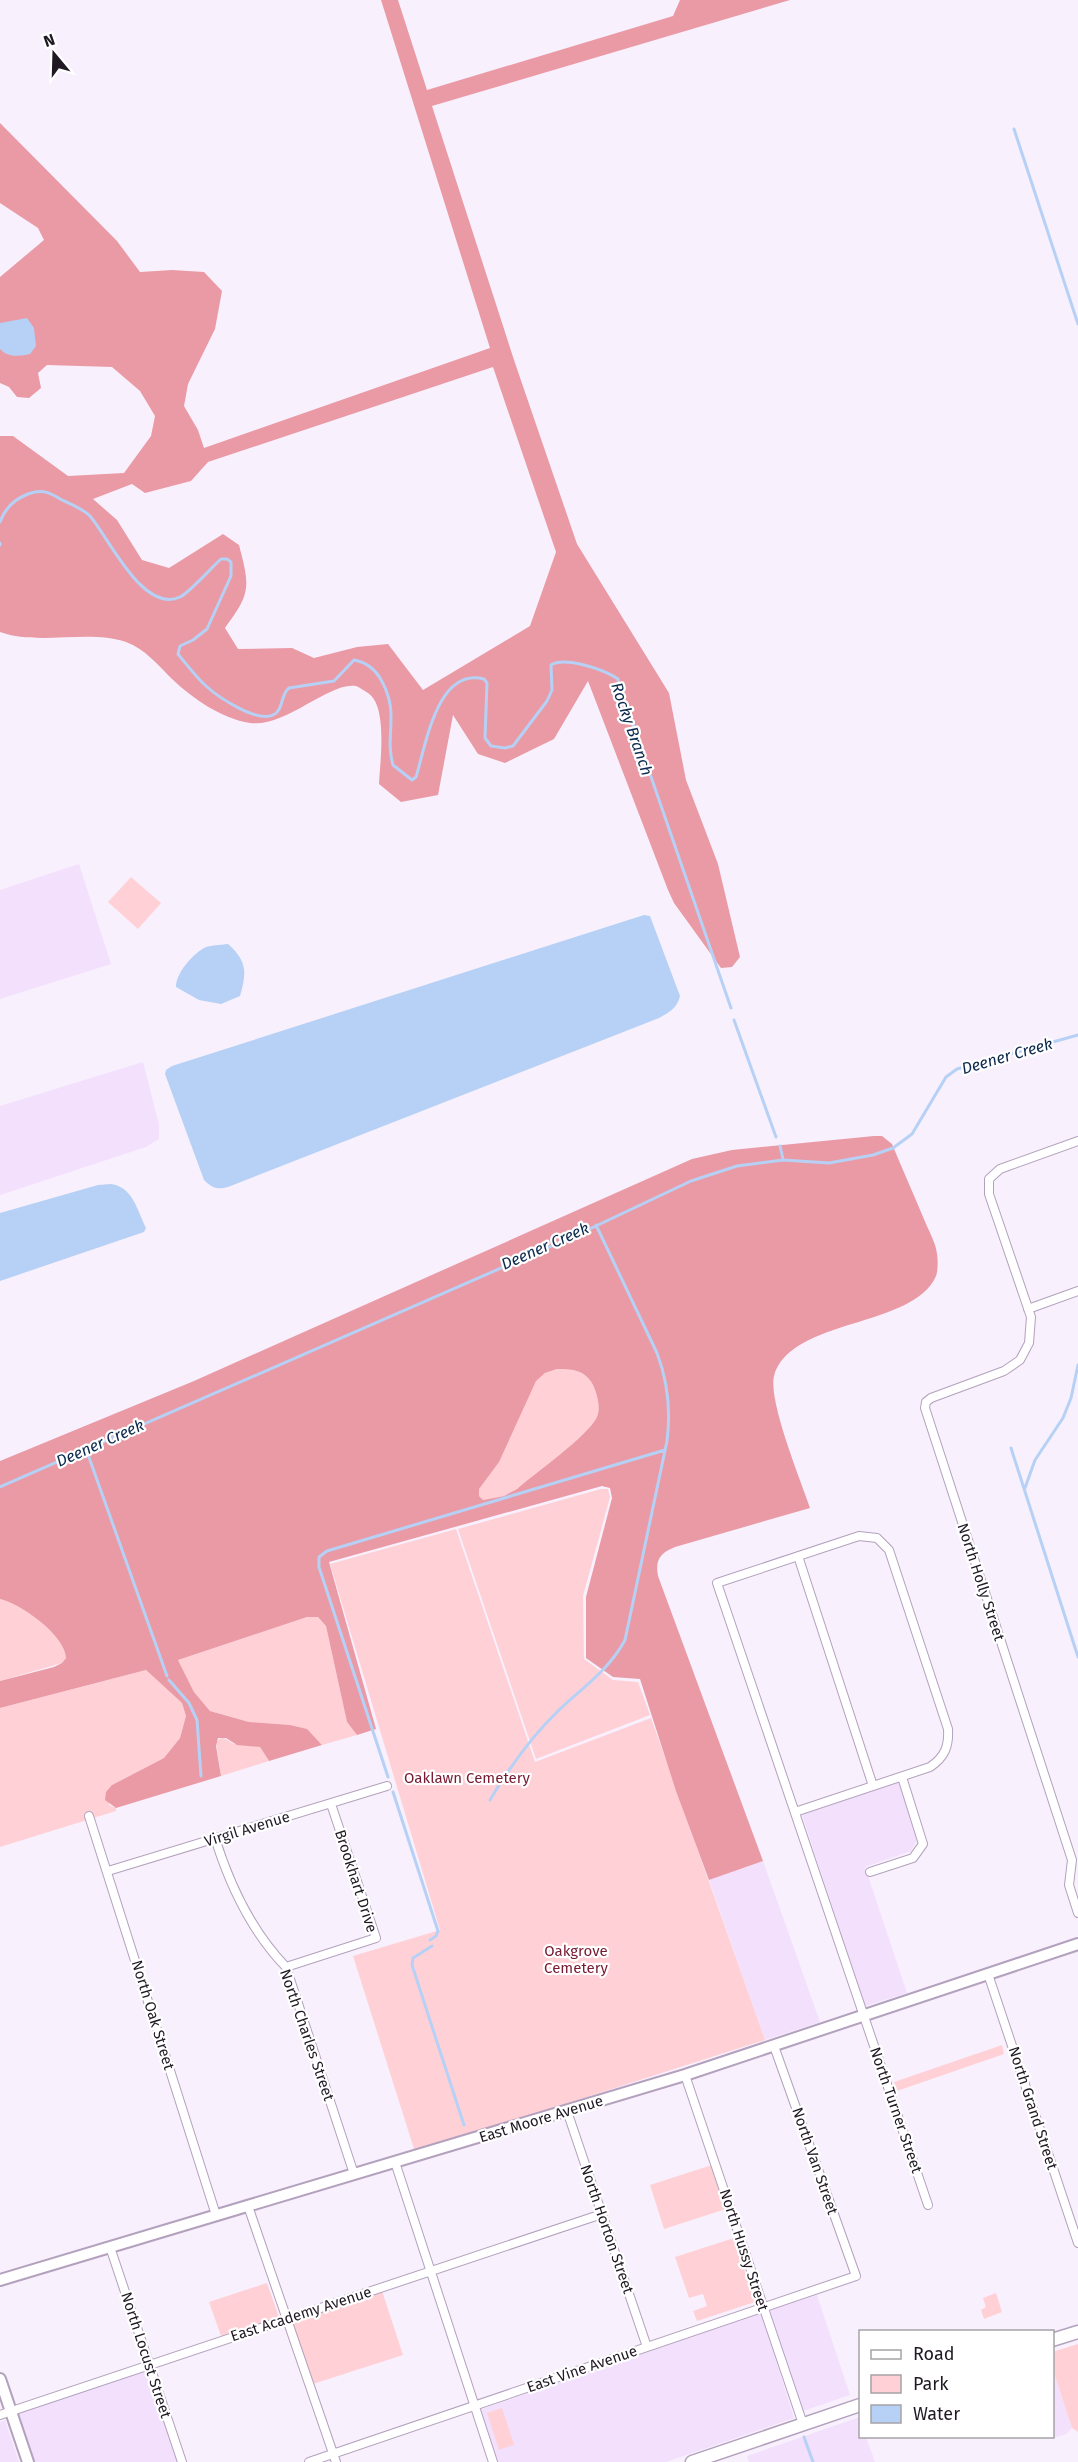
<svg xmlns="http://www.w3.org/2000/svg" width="1078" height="2462" font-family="'Fira Sans',sans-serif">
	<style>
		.built { fill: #f2e0fd }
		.green { fill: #ffd1d6 }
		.forest { fill: #ea9aa5; fill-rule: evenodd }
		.water { fill: #b6d1f5 }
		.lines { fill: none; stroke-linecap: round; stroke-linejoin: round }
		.stream { stroke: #b6d1f5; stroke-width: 3 }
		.street-casing { stroke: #b3a1bd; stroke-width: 10 }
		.secondary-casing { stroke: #b3a1bd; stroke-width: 14 }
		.primary-casing { stroke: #b3a1bd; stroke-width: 15 }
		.street { stroke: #fff; stroke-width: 8 }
		.secondary { stroke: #fff; stroke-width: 10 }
		.primary { stroke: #fff; stroke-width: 12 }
		.labels { text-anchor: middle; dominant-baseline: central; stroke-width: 4.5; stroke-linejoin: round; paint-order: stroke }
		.street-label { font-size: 15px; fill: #201924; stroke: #fff }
		.park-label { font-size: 15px; fill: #771b33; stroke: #fff }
		.water-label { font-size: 16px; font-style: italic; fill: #0b294d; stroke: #fff }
	</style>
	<rect width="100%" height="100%" fill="#f8f0fd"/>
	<path class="built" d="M79,864L111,964L0,999V890Z
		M143,1062L159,1125V1139L146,1147L0,1195V1106Z
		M899,1782L917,1840L911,1851L865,1867L907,1993L865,2006L802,1815Z
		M763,1861L820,2022L765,2040L709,1880Z
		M817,2295L850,2395L803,2411L769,2310Z
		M761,2312L794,2418L666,2462H497L480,2410Z
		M145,2370L178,2462H33L17,2414Z
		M1053,2370L1072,2428L1066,2434L1053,2438L1043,2437L1052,2436Z
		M860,2417V2436L866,2437L875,2462H749L747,2456Z
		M5,2420L19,2462H0V2422Z"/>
	<path class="green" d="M131,877L161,903L138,929L108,902Z
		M557,1369C573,1369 585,1370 593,1385C597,1394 601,1407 597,1417C588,1436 535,1473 517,1489L504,1496L483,1500L479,1496V1489L536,1380L545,1373Z
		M601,1489H608L610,1497L583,1596L584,1659L613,1680L638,1682L650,1715L536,1759L458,1529Z
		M456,1529L535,1762L651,1718L765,2040L415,2152L353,1956L440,1930L330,1564Z
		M0,1599C21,1604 65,1635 66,1658L62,1663L0,1681Z
		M307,1617H318L326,1626L347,1722L357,1735L322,1745L306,1729L290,1725L249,1722L210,1711L194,1692L178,1660Z
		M146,1670L182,1703L186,1716L180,1738L164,1758L112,1785L109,1805L116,1808V1811L0,1847V1708Z
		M222,1737L234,1744L260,1747L269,1761L221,1776L216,1742Z
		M1002,2045L1004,2054L897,2091L894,2082Z
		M712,2165L726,2209L664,2229L650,2185Z
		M734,2238L755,2302L697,2321L693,2311L707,2306L703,2294L689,2298L675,2257Z
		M267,2283L279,2317L221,2336L209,2302Z
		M382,2291L403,2355L313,2384L292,2321Z
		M996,2293L1002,2312L984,2319L981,2310L986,2307L983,2298Z
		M1078,2344V2432L1072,2428L1053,2370L1052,2352Z
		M502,2408L514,2445L499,2450L487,2413Z"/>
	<path class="forest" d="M381,0H398L427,90L673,16L680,0H790L432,106L514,360L577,544L669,693L686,780L718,864L740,957L732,967L721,968L674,903L668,890L588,681L554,739L505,763L478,754L453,715L438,795L401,802L379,784C380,762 388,706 368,693C365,691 359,687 356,686C330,681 285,728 250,723C222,719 192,698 172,679C158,665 145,649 126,642C88,629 39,646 0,632V436H13L68,476L124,473L151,436L155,416L140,391L112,367L47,365L38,373L41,388L29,398L17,397L9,387L0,383V277L44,240L38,228L0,203V123L117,241L140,272L172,270L204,272L222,291L215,329L188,384L184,406L198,430L204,448L490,348ZM493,367L556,552L530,626L423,690L388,644L357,647L314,658L292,648L238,649L225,628C251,593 250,587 239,545L223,534L169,568L142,560L117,520L93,499L132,484L145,493L191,481L208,462Z
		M874,1136H882L892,1144C903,1171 915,1197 926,1224C930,1233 936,1244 937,1254C938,1259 938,1271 936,1276C914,1328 790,1318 774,1376C768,1401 801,1481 810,1508L675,1547C660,1553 655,1560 658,1576L763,1861L709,1880L676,1791L640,1679L613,1677L586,1658V1597L612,1498L610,1488L602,1486L329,1562L376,1729L357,1735L347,1722L326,1626L318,1617H307L178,1660L194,1692L210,1711L249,1722L290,1725L307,1729L322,1745L269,1761L260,1747L237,1745L226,1738H218L216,1746L221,1776L116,1808L105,1800L106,1792L112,1785L164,1758L180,1738L186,1716L182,1703L146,1670L0,1708V1681L54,1667L62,1663L66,1658C65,1635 21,1604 0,1599V1461L194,1381L692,1159L732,1150ZM557,1369C573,1369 585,1370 593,1385C597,1394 601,1407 597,1417C588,1436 535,1473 517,1489L504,1496L483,1500L479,1496V1489L499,1462L536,1381L545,1373Z"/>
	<path class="water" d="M27,318L34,328L36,346L30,354C20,356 8,358 0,349V323Z
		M644,915L650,916L680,996C677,1008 670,1012 659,1018L228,1187C217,1190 212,1188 204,1180L165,1074L166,1070L172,1066Z
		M228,944C247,961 247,972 240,996L221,1004L199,1000L176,987C176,973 192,955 204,948C210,945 220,945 228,944Z
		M111,1184C133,1187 137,1210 146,1228L144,1232L0,1281V1213L98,1185Z"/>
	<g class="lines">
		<path class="stream" d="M1014,129L1078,324
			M0,522C5,508 15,499 28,494C43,489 49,492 62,500C71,504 83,509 90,516C109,538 143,614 180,597C189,593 212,567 221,559H227L231,562V576L207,629L193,640L180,646L178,654C187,665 196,677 206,686C218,697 257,723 273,715C284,710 280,695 289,688L334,681L354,660C365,662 374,668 380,678C401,713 384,734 393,765L412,780L416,777C426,745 437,667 484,679L487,683L485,738L491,746L505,748L513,746L547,701L552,690L551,665C565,656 605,670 618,679L620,695L630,716L731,1008
			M0,543V545
			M734,1020L776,1137
			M780,1146L783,1159
			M1011,1448L1078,1657
			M86,1449L167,1676
			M0,1487L579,1234L691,1181L737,1166L783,1160L829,1163L873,1155L893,1148L912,1134L946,1077L957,1069L1078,1035
			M1025,1488L1035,1460L1063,1418L1071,1398L1078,1365
			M169,1680L189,1703L197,1720L201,1776
			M388,1777L319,1567V1557L327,1551L665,1450
			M393,1792L438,1931L436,1936L430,1940
			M490,1800C509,1768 531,1737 558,1711C582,1688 609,1670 625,1640L667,1441C671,1410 668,1382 657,1353L596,1225
			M432,1946L413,1958L412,1965L464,2125
			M804,2437L813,2462"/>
		<g class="street-casing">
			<path id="street" d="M1078,1141L1000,1169L989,1179V1194L1031,1317L1029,1343L1020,1360L1004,1371L931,1398L926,1402L925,1408L1072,1860L1069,1885L1078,1913
				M1028,1309L1078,1291
				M798,1556L873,1786
				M795,1812L930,1767C945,1757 949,1746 948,1729L889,1550L877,1538L859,1536L717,1583L928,2205
				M89,1816L216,2215
				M215,1838C230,1886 251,1931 286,1967L354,2174
				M108,1871L387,1786
				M870,1872L913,1858L923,1844L902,1777
				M286,1967L376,1938L331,1804
				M988,1974L1078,2243
				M685,2075L803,2424
				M567,2111L647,2347
				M395,2162L493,2462
				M248,2206L336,2462
				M110,2247L182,2462
				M0,2415L602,2214
				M309,2462L856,2276L774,2046"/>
		</g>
		<g class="secondary-casing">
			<path id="secondary" d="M0,2280L685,2075L1078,1944
				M0,2379L28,2462"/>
		</g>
		<g class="primary-casing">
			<path id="primary" d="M1052,2340L1078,2332
				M692,2462L860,2405"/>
		</g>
		<use href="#street" class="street"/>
		<use href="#secondary" class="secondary"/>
		<use href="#primary" class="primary"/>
	</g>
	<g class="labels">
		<g class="street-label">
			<text transform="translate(981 1582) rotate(72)">North Holly Street</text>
			<text transform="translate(247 1829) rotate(-17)">Virgil Avenue</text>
			<text transform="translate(356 1881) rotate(72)">Brookhart Drive</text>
			<text transform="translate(153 2015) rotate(73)">North Oak Street</text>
			<text transform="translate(307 2035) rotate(71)">North Charles Street</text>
			<text transform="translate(1033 2108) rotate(72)">North Grand Street</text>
			<text transform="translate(896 2110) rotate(71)">North Turner Street</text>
			<text transform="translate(541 2119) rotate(-17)">East Moore Avenue</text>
			<text transform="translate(815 2161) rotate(71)">North Van Street</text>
			<text transform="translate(607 2229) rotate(71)">North Horton Street</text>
			<text transform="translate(744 2250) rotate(72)">North Hussy Street</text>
			<text transform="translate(301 2314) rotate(-18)">East Academy Avenue</text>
			<text transform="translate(146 2355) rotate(72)">North Locust Street</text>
			<text transform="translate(582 2369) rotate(-19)">East Vine Avenue</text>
		</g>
		<g class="park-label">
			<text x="467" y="1778">Oaklawn Cemetery</text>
			<text x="576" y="1951">Oakgrove<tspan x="576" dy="17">Cemetery</tspan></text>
		</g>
		<g class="water-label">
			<text transform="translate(632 729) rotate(71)">Rocky Branch</text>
			<text transform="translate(1007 1056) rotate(-16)">Deener Creek</text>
			<text transform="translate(545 1246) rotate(-24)">Deener Creek</text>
			<text transform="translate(100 1443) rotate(-24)">Deener Creek</text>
		</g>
	</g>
	<rect x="859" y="2330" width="195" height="108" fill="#ffffff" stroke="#a6a3a7" stroke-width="1.5"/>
	<rect x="871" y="2350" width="30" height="9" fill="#ffffff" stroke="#a6a3a7" stroke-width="1.5"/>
	<text x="913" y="2360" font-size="18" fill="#201924">Road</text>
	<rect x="871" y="2375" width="30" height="18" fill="#ffd1d6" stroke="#a6a3a7" stroke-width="1.5"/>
	<text x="913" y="2390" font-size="18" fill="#201924">Park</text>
	<rect x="871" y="2405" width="30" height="18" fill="#b6d1f5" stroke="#a6a3a7" stroke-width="1.5"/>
	<text x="913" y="2420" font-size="18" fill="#201924">Water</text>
	<g transform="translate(54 54) rotate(341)" stroke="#ffffff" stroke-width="4.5" paint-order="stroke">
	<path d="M0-4.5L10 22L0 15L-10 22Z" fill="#201924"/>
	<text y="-9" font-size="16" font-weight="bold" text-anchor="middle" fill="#201924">N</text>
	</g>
</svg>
